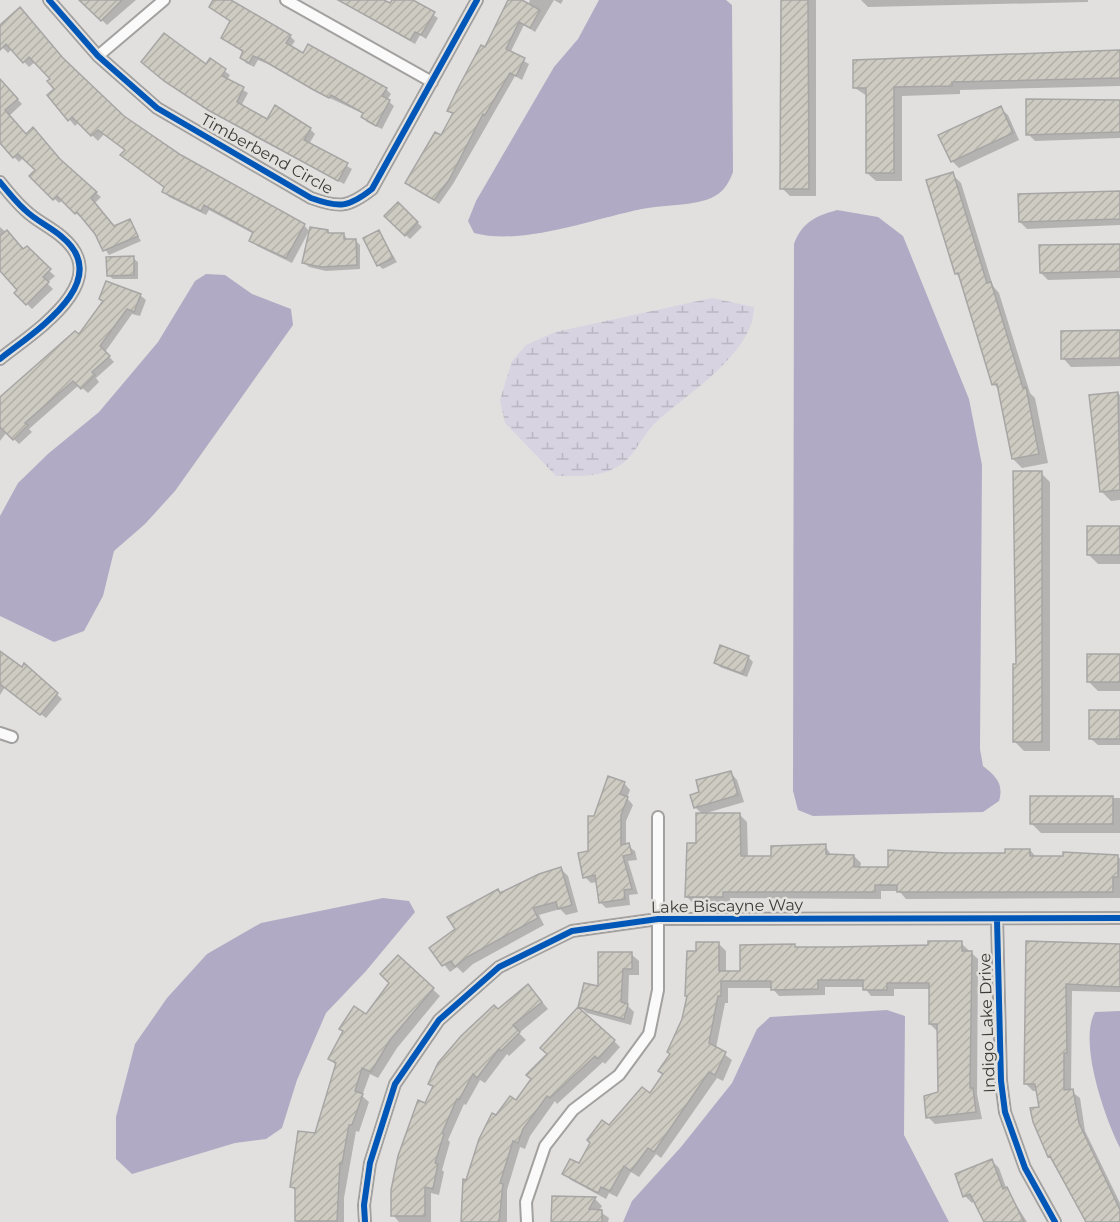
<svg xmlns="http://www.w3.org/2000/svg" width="1120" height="1222" font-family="Montserrat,sans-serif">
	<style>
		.wetland { fill: url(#wetland-marsh) }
		.water { fill: #b1aac4 }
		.shadow { fill: #0003 }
		.building { fill: url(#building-hatch); stroke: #a7a6a5; stroke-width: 1.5 }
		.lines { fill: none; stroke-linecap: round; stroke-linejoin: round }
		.street-casing { stroke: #a2a1a0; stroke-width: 14 }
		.street { stroke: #fafafa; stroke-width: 10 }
		.cycleway-casing { stroke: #e2e1dd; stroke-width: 10 }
		.cycleway { stroke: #0057b8; stroke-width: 6 }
		.labels { text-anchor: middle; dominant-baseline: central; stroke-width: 5; stroke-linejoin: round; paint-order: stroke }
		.street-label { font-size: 16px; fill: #3b3b39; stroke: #e2e1dd }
	</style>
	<defs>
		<pattern id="wetland-marsh" width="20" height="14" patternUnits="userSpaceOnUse" patternTransform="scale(1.5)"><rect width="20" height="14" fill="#d8d3e1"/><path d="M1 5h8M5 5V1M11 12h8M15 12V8" fill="none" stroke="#bab6c2"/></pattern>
		<pattern id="building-hatch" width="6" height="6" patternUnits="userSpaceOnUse" patternTransform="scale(1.5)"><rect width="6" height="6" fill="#cecbc2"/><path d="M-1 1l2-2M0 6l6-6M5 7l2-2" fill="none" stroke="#b2afa7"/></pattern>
	</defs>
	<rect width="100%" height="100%" fill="#e1e0de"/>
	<path class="wetland" d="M712,298L754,307C754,353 687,394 655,423C643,435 636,453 623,463C603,478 580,476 556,476L505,423L500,400L512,361L526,345L555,332Z"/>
	<path class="water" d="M599,0H726L732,5L733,172C728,186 721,195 706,200C685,206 662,205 642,209C592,219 523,246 474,233L468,221L476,201L554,67L578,39Z
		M837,210L878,217L903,236L969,399L982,465L980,749L983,766C996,776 1004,784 999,801L983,812L813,816L798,810L793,791L794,244C802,222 816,216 837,210Z
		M206,274L225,275L252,294L291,309L293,325L175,491L145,524L114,551L103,596L84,631L54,642L0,616V516L18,483L49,453L99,412L158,342L195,281Z
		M383,898L409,901L415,912L366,971L326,1013L297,1080L282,1128L266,1139L235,1143L132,1174L116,1159V1117L135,1044L167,998L207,954L261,923Z
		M887,1010L905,1016L904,1135L949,1222H623L632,1201L681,1147L732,1083L757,1029L770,1017Z
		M1120,1011V1148C1105,1118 1078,1042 1095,1012Z"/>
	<path class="shadow" d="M81,0H136L107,25Z
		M215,0H230L290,36L295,41L290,48L304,55L386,89L391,94L387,100L394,106L382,129L367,122L363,117L364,114L319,93L268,64L258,60L254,67L246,63L242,58L244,53L222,38L231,22L211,7Z
		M338,0H380L391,5L393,0H410L438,18L426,39L420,35L415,44Z
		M510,0H519L528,5L530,0H563L561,4L554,0L535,32L524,25L510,53L529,64L522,80L515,76L453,184L439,204L407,182L442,137L453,115L449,110Z
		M782,0H816V196H790L782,188Z
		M861,0H1088V2L868,7Z
		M0,26L68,64L123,118L181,156L304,225L309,231L292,263L257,246L251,240L254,234L209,210L206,215L169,197L164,191L165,188L128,160L126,150L104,134L98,141L79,122L75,126L49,95L56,89L52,79L35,62L29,67L12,49L8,53L0,45Z
		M1120,51V86L960,90V94L902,96V181H876L867,173V96L855,88Z
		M210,61L230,75L227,80L248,93L241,106L268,121L310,129L315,134L309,144L352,169L344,184L255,137L171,85L206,66Z
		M5,86L22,104L9,116L26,135L101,197L95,203L114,227L129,220L141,241L109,255L82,216L80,217L63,200L59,203L31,176L37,170L24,157L19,162L0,142V91Z
		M1120,101V138L1035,141L1028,134Z
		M1000,108L1008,115L1019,140L959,168L952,161Z
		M952,174L961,183L993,286L999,293L1030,393L1035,398L1048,463L1022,468L1013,459L999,390L994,384L962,279L956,274Z
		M1120,193V225L1027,229L1020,222Z
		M398,204L422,227L410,239L386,216Z
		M0,227L55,276L47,283L53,289L32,309L16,293L19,290L0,265Z
		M327,232L330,235L344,234L348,241H356L360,245V269L326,271L309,267L304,263Z
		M379,232L397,262L383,269L378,265Z
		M1120,245V278L1048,280L1041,273Z
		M133,258L138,262V279H113L108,275Z
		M140,295L146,300L140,316L132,314L105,352L114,362L96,378L99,382L88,393L79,385L29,429L32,432L19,444L7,432L0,441V398L79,337Z
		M1120,331V366L1071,367L1063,358Z
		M1118,393L1120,395V500L1111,501L1102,492Z
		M1041,473L1050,482V751H1024L1015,742L1017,665Z
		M1120,528V564H1098L1088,554Z
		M721,647L749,658L753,662L747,677L720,667L715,662Z
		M0,655L22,669L25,666L62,699L46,718L5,687L0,695Z
		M1120,655V691H1098L1088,681Z
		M1120,712V745H1098L1090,738Z
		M730,772L737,780L744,802L703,814L740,815L747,822L748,858H773L825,846L832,856H854L861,863L860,868H889L915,855L1006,854L1030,850L1037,858H1120V898L906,899L899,891H881V899L730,898V903H693L686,896L703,815L695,807L701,793Z
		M624,783L630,790L627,798L633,805L626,821V845L635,851L637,860L628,861L638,894L629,895L630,905L606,908L600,902L597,882L591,883L585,877L595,818Z
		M1032,798H1120V833H1041L1032,824Z
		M561,869L568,876L578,912L566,915L560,909L539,915L544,925L473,964L463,973L457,967L450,972L431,948L457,930L498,891L501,894Z
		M961,943L978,959L977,1094L982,1119L935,1124L928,1117L939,1093L937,1031L930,1024V989H894V996H871L864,987H825V995L779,996L772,988H728V1003H725L716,1048L732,1060L723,1081L717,1078L661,1158L656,1154L639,1177L631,1172L617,1197L609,1193L606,1199L571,1180L564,1173L580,1165L610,1127L651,1095L664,1075L684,1019L688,997L686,996L698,952L719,944L726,951V973H741L794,946L797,949H834Z
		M1027,943L1120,945V992L1072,991L1071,1091L1080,1098L1085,1131L1120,1203V1222H1086L1049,1156L1038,1091H1033L1026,1084Z
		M631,954L639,961V975H629L628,1006L634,1012L631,1025L587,1013L579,1006Z
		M398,957L440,996L397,1048L378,1078L370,1074L362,1096L369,1102L359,1132L356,1131L344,1198V1222H297V1192L291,1186L316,1135L337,1066L330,1059L391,983Z
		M535,993L548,1009L519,1033L526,1040L509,1056L507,1054L485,1083L480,1080L466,1105L464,1104L448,1140L450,1142L442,1170L444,1172L439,1195L431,1193V1222H399L393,1215L434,1088L430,1083L498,1011Z
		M614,1041L620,1047L605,1064L603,1062L557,1104L555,1101L530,1136L525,1149L520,1147L507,1190V1222H463L467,1181L497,1117L516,1102Z
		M992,1161L999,1168L1007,1190L1027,1222H985L975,1201L972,1203L965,1196Z
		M553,1198L595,1199L602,1206L599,1211L609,1218L608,1222H553Z"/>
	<path class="building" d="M79,0H122L101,21Z
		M213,0H231L291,35L286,43L303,53L308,44L387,88L382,96L390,100L376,126L361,117L363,113L331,95L329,98L312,89L261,59L253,56L249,63L240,58L243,51L221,38L230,21L209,7Z
		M338,0H384L390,3L392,0H413L435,12L421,35L415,32L410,40Z
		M508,0H522L540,10L530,28L519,22L506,49L525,58L516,76L510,73L485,115L483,114L449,180L434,200L405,183L435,132L441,135L453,113L447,111L457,90L481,45L485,47Z
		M781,0H808L809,189H780Z
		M20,7L63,58L124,116L181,155L305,224L286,258L249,241L253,232L204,205L201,211L162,192L164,187L120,155L125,150L98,130L91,136L72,117L68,121L47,95L54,89L47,81L50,79L29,57L23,63L6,44L0,50V25Z
		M164,33L206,64L210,58L226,69L222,76L244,87L237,102L267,119L275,105L311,128L304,140L348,163L338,181L208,110L164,81L141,62Z
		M1120,50V78L952,82V86L894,87V173H866V88H853V60Z
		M0,79L18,99L5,110L26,134L33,127L60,159L97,192L91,198L114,226L130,219L138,236L103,251L95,234L77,212L75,214L57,196L53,200L29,176L35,170L18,154L13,158L0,143Z
		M1026,99L1120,100V132L1026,135Z
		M1001,106L1013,133L951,162L938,135Z
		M953,172L987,283L991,282L1023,388L1026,387L1039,454L1012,459L997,384L992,385L958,273L955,274L926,180Z
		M1120,191V219L1019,222L1018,194Z
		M398,202L418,222L405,236L384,216Z
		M310,227L328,230V233H344V239H356L357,265L321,267L302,263Z
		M7,230L23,249L27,246L51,269L43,277L49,282L26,305L14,293L17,290L0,271V236Z
		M379,230L393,258L377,266L363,238Z
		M1120,244V271L1040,273L1039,245Z
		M134,256V275L107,276L106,257Z
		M106,281L141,294L134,312L127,309L100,346L110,356L92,372L95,375L81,389L73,381L25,423L28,425L13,440L0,427V397L75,331L79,334L103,301L99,299Z
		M1120,330V358L1061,359V331Z
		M1118,392L1120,490L1100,492L1089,395Z
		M1013,471H1042V742H1013V664H1016Z
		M1087,526H1120V555H1087Z
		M720,645L749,656L743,674L714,663Z
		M0,651L22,667L24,663L58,693L40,715L0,684Z
		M1087,654H1120V682H1087Z
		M1089,710H1120V739H1089Z
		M731,771L738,795L694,808L690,795L699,792L696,780Z
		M608,776L625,782L620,794L628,797L621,815V845L629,843L632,854L623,856L632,889L624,890L625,899L599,903L595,875L583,878L578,853L588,851V816H594Z
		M1030,796H1113V824H1030Z
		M696,813H740L741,856H771V846L826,844V854L854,855V867H888V850L946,853H1005V849H1030V856H1063V852L1118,855V877H1113V892H897V885H875V892H723V897H685L687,843H696Z
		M561,867L572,905L558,909L556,902L533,908L538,918L467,957L455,967L451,961L442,966L429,948L455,929L447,917L498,889L500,893L539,874Z
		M928,941H962V951H972L970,1088H973L976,1112L926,1118L924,1096L938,1092L937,1024H929V983H887V990H863V980H818V989L771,990V981H721V996H718L709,1043L726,1052L715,1075L709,1072L654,1152L648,1148L631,1171L624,1166L610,1191L601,1187L598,1193L562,1174L570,1159L579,1163L590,1143L587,1140L602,1120L609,1125L642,1087L650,1093L663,1074L658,1071L670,1054L667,1052L682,1019L687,996H685L687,951H696V942H719V971H740V945L795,944V947H834L928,945Z
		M1026,941L1120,944V987L1066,984L1067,1053H1064V1090L1073,1089L1079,1123L1120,1210V1222H1086L1050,1156L1048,1157L1033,1122L1030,1108L1039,1107L1035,1084H1024Z
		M598,952H632V969H623L621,1002L628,1004L624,1019L578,1007L584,983L598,986Z
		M398,955L434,988L390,1040L371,1072L362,1068L355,1091L363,1094L352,1125H349L342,1164L340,1163L337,1221H295V1188L290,1187L298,1131L315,1133L336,1063L328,1059L343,1031L339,1029L354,1006L366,1014L389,983L380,974Z
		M528,984L542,1002L513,1025L520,1032L501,1051L499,1049L477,1078L473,1074L459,1100L457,1099L442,1133L444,1134L435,1163L438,1164L433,1189L425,1187V1216H391V1190L398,1156L418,1100L425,1103L433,1086L428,1084L438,1063L461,1036L494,1005L498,1009Z
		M578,1007L615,1040L598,1059L595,1056L550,1098L547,1096L523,1129L518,1143L513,1141L500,1183L503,1184L499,1222H461L463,1179L466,1180L479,1139L492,1113L496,1115L510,1096L516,1100L531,1079L526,1075L547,1054L540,1048Z
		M992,1159L1003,1189L1007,1187L1024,1222H984L970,1194L963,1197L955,1174Z
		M552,1196L596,1197L589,1209L602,1210V1222H551Z"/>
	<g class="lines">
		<g class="street-casing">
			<path id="street" d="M49,0L98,56L157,108L311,198C339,208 348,208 372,189L477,0
				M286,0L432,82
				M98,56L164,0
				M0,182C8,192 16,202 25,210C36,221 51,227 62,237C116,282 32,333 0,359
				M0,733L12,737
				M997,919L1001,1081L1005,1112L1025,1168L1055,1222
				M365,1222L364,1205L370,1163L395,1084L439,1020L499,967L572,931L658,919L1120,918
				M527,1222L526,1202L545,1146L573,1110L619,1075L649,1034L658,990V817"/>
		</g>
		<use href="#street" class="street"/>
		<g class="cycleway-casing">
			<path id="cycleway" d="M49,0L98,56L157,108L311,198C339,208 348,208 372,189L477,0
				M0,182C8,192 16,202 25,210C36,221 51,227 62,237C116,282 32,333 0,359
				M997,919L1001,1081L1005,1112L1025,1168L1055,1222
				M365,1222L364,1205L370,1163L395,1084L439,1020L499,967L572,931L658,919L1120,918"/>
		</g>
		<use href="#cycleway" class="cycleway"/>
	</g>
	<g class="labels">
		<g class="street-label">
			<text transform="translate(267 154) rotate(29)">Timberbend Circle</text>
			<text transform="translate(727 906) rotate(-1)">Lake Biscayne Way</text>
			<text transform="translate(987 1023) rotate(-92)">Indigo Lake Drive</text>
		</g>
	</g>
</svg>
